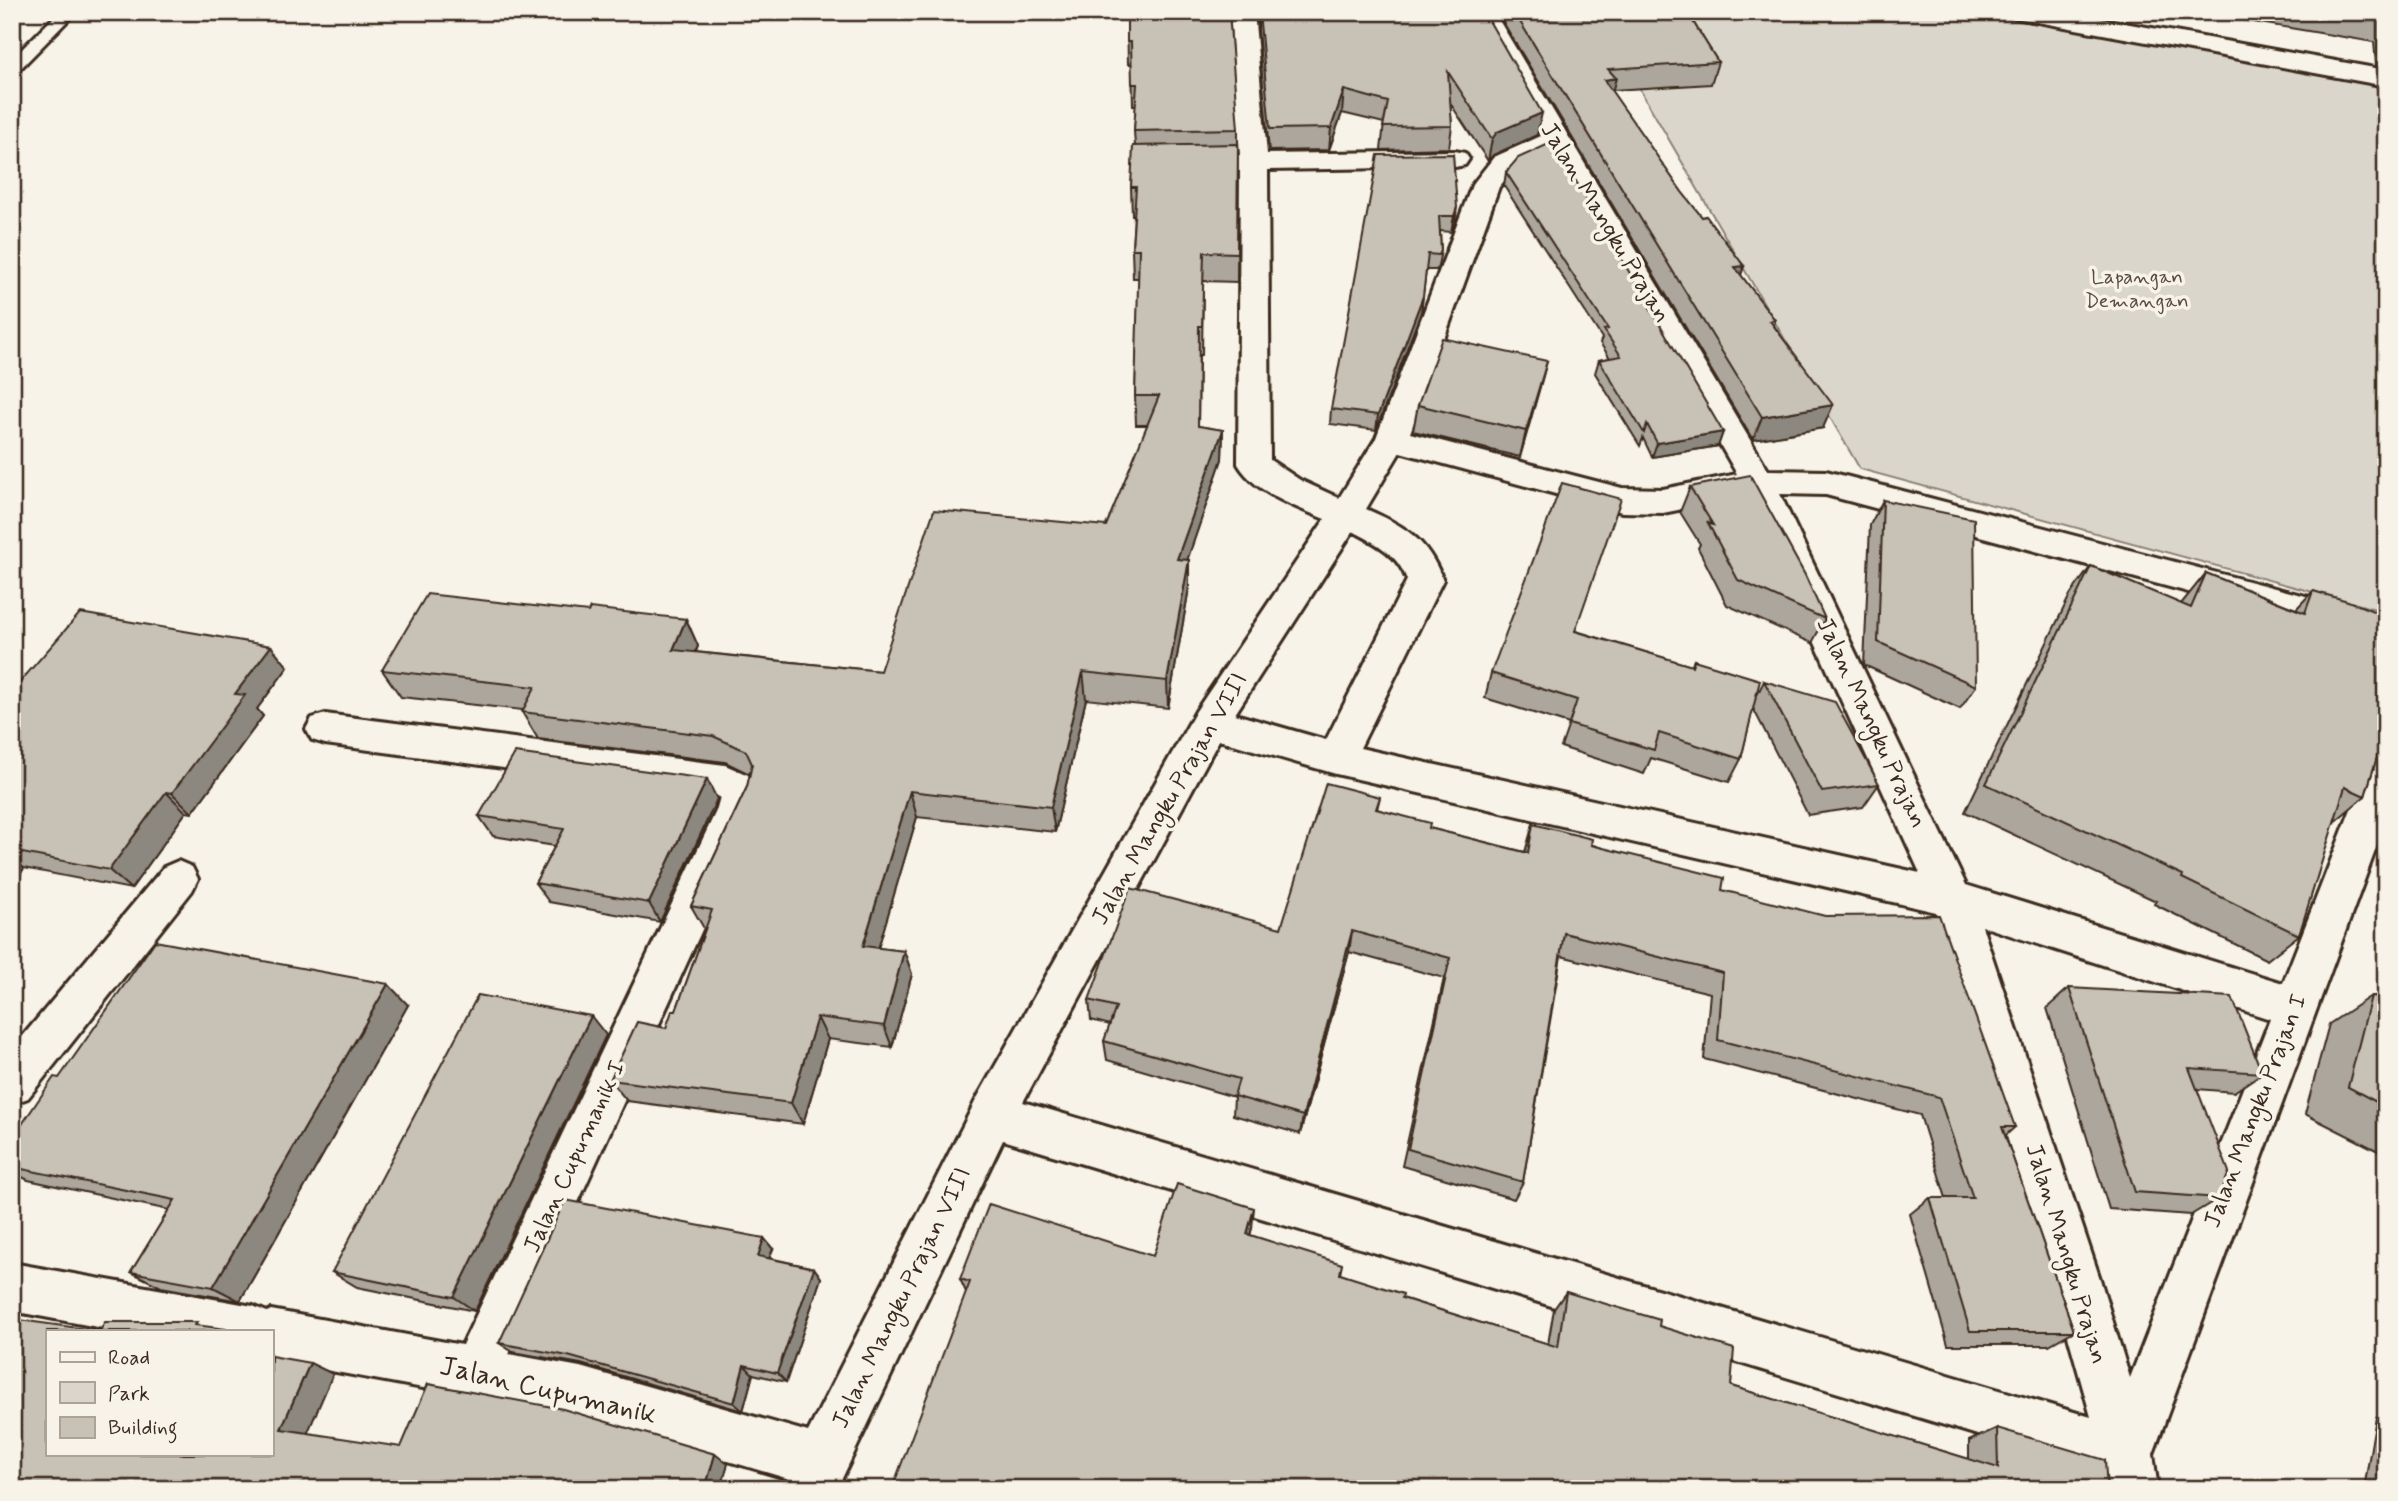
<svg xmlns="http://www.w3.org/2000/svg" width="2398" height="1501" font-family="Mynerve,sans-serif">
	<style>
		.green { fill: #dbd6cb; stroke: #8b8074; stroke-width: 2 }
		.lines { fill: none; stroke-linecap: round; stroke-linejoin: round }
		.service-casing { stroke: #3b2a1e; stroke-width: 6 }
		.minor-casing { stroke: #3b2a1e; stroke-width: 6 }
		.service { fill: #f7f3e8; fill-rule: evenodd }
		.minor { fill: #f7f3e8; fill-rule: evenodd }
		.wall { fill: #aca69d; stroke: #3b2a1e; stroke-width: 2 }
		.shaded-wall { fill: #8c877f; stroke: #3b2a1e; stroke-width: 2 }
		.building { fill: #c8c1b6; stroke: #3b2a1e; stroke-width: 2 }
		.labels { text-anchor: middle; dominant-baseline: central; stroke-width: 7; stroke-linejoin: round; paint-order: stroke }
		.far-park-label { font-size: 21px; fill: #5b4c41; stroke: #f7f3e8 }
		.street-label { font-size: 24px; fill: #3b2a1e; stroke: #f7f3e8 }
		.near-street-label { font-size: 28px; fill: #3b2a1e; stroke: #f7f3e8 }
	</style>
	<rect width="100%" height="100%" fill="#f7f3e8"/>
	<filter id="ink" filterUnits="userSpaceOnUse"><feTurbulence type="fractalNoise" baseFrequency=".0143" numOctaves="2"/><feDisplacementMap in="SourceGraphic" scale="14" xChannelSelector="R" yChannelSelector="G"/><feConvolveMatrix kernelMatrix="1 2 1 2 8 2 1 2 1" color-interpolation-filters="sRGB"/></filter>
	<g filter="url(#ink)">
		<path class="green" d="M1595,12H1992L2386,85V612L1860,469Z"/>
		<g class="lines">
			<g class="service-casing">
				<path id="service" d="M59,12H76L18,71L12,73V59Z"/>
			</g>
			<g class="minor-casing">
				<path id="minor" d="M1230,12H1254L1267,154L1455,151L1465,153L1469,159L1465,165L1455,167L1268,170L1270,460L1300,480L1339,498L1376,438L1472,185L1494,157L1541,136L1470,12H1494L1768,470L1826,471L2386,617V645L1826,495L1780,494L1966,885L2283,983L2367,768L2372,757L2386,752V821L2153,1454L2158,1489H2106L2103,1473L1003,1140L837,1489H785L789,1479L580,1417L271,1360V1331H119L12,1311V1263L253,1306L267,1312L271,1310L462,1345L716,811L720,797L325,744L312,740L306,729L312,718L325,714L725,765L755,778L761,789L756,811L509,1354L580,1367L808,1432L976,1100L1196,711L1325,519C1296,507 1255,493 1238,464L1240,171L1218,169L1214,163L1218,157L1240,155ZM1551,152L1737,474L1663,489L1622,488L1410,433L1499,187L1514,169ZM1400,452L1622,512L1663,513L1748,496L1920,873L1360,748L1443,580C1427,539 1405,526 1366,509ZM1353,531C1377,544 1398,554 1407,580L1326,740L1235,714ZM1219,740L1336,774L1936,912L2052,1279L2091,1417L1023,1102ZM1982,926L2270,1019L2130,1378L2100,1279Z
					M2009,12H2063L2386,70V86L2021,19L2012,17Z
					M178,861L192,867L198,879L192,891L28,1098L12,1104V1049L164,867Z"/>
			</g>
			<use href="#service" class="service"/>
			<use href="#minor" class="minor"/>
		</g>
		<path class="wall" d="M1127,12L1238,129L1237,282L1203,281L1202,355H1199L1198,426L1223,430L1222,459L1187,560H1189V588L1168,708L1086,699L1055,832L917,817L878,948L904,951L912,974L892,1047L828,1039L803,1124L627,1101L610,1080L666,1028L676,1011L705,930L691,906L747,787L750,774L725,762L538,739L522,712L523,710L401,697L382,670L588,612L686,619L698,646L696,652L880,671L1106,526L1148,425H1136L1135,396L1139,278H1133L1132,249L1134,215H1132L1131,187L1135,146L1134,131L1136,106H1133L1132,64H1128Z
			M1258,12H1484L1537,135L1493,155L1488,161L1450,103L1452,126L1449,148L1381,150L1384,123L1342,113L1329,150L1269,151L1258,30Z
			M1497,12H1687L1718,62L1711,84L1613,90L1612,92L1682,192L1702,217L1744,266L1741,275L1775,320L1774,325L1823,428L1753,440Z
			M2193,12H2386V69L2376,65L2374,42Z
			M2386,76V97L2377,88Z
			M1453,154L1455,223L1451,232L1440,231L1441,251L1438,266L1437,270H1426L1421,312L1376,430L1330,424L1331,409Z
			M1506,172L1723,432L1718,446L1652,457L1643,438L1640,446L1595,373L1599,360L1610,358L1600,343L1602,338L1504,186Z
			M1547,361L1520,457L1413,431L1418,405Z
			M1690,487L1825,619L1812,643L1727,605L1698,548L1700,544L1680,512Z
			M1883,500L1976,686L1960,709L1864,665L1870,525Z
			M2091,566L2181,604L2206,573L2296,609L2313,591L2386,616V751L2380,748L2365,796L2333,823L2299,935L2267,960L2154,904L2156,901L1965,812L2070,595Z
			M1576,631L1691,666L1694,660L1756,697L1764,681L1879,784L1863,807L1808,815L1753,708L1741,759L1729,782L1651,758L1644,774L1561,747L1569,724L1485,698L1491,673Z
			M288,667L257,709L263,716L192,813L186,812L131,889L24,868L12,888V691Z
			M1380,797L1377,809L1429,828L1525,852L1533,824L1722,890L2015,1127L2005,1136L2074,1331L2049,1345H1948L1910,1214L1930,1198H1946L1920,1115L1704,1059L1710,993L1561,956L1523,1182L1514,1199L1402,1166L1444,978L1349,952L1300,1134L1233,1115L1234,1097L1107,1060L1104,1041L1110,1025L1091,1020L1089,1000L1281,928Z
			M717,799L660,922L549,902L535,883L555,846L493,836L479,816Z
			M2069,988L2262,1073L2234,1092L2197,1089L2219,1198L2191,1215L2109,1209L2047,1008Z
			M2371,996L2386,997V1155L2305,1114L2329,1024Z
			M408,1005L240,1301L161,1287L131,1272L169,1210L28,1180L12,1172V1139L59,1078Z
			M606,1035L475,1311L357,1287L332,1272Z
			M1252,1228L1250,1235L1340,1274L1402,1298L1548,1344L1554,1309L1566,1292L1659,1326L1731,1386L1969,1459V1441L1997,1428L2107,1489L966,1292L960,1279L1153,1256Z
			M773,1249L769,1258L814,1268L821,1278L786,1382L753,1374L743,1411L581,1364L513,1352L499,1343Z
			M2386,1414V1489H2364L2376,1417Z"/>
		<path class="shaded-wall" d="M1616,78L1610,100L1604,80Z
			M1344,90L1342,113L1329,150L1331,128Z
			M1542,113L1537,135L1493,155L1488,161L1492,139L1497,132Z
			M1457,207L1455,223L1451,232L1454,216Z
			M1744,266L1736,289L1735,267Z
			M1423,296L1421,312L1376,430L1378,415Z
			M1547,361L1540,387L1520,457L1526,431Z
			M1833,405L1823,428L1753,440L1762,417Z
			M1223,430L1222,459L1178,587L1177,559Z
			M1723,432L1718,446L1652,457L1657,443Z
			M1189,560V588L1168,708L1167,681Z
			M686,619L698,646L685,676L673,650Z
			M271,646L288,667L257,709L263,716L192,813L172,793L235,694Z
			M1083,672L1086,699L1055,832L1051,807Z
			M707,779L717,799L660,922L649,903Z
			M910,791L917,817L872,969L863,946Z
			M166,792L186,812L131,889L109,870Z
			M12,859L24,868L12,888Z
			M1352,931L1349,952L1300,1134L1303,1116Z
			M904,951L912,974L892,1047L884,1026Z
			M388,984L408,1005L240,1301L213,1287Z
			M591,1016L606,1035L475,1311L454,1297Z
			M817,1017L828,1039L803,1124L791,1103Z
			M1254,1208L1252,1228L1245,1253L1247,1234Z
			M764,1238L773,1249L766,1266L758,1256Z
			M814,1268L821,1278L786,1382L777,1373Z
			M310,1363L333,1374L305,1439L281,1429Z
			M744,1365L753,1374L743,1411L734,1403Z
			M715,1454L728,1464L721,1489H705Z"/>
		<path class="building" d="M1127,12H1229L1238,129L1134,131L1137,84H1132L1131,42H1127Z
			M1259,12H1484L1542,113L1497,132L1492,139L1448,72L1452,126L1383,127L1388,102L1344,90L1331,128L1270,129Z
			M1514,12H1687L1718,62L1608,69L1616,78L1604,80L1682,192L1702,217L1706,216L1744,266L1735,267L1775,320L1770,321L1833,405L1762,417Z
			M2363,12H2386V16Z
			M1553,142L1723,432L1657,443L1647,424L1644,433L1599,360L1621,356L1604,330L1608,329L1506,172L1518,158Z
			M1238,144L1237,253L1204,252L1202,326H1199L1198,426L1223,430L1177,559L1189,560L1167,681L1083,672L1051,807L910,791L863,946L904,951L884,1026L817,1017L791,1103L610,1080L637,1022L666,1028L672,1011H676L712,910L691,906L747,787L752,764L746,751L713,736L522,712L535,687L382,670L427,594L588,612L590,608L686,619L673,650L880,671L934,510L1106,526L1159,396H1135L1139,249H1132L1136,187H1131L1133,146Z
			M1453,154L1457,207L1454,216H1439L1441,251L1439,255L1428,254L1423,296L1378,415L1331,409L1378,155Z
			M1442,338L1547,361L1526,431L1418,405Z
			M1750,475L1805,575L1825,619L1738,580L1708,523L1713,525L1690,487Z
			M1562,483L1621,499L1575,631L1692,666L1694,660L1760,680L1741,759L1659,733L1654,750L1569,724L1577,700L1491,673Z
			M1883,500L1974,519L1976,686L1878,642Z
			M2091,566L2191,608L2206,573L2305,613L2313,591L2348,601L2386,616V728L2365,796L2345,787L2299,935L2182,878L2183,875L1986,784Z
			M80,613L271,646L235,694L245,695L172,793L166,792L109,870L12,851V691Z
			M1764,681L1835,702L1879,784L1822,792Z
			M515,753L707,779L649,903L535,883L564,829L479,816Z
			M1326,783L1380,797L1376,809L1430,823L1429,828L1528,853L1533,824L1592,839L1591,845L1724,878L1722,890L1825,916L1939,915L2015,1127H2002L2074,1331H1970L1930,1198H1973L1939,1097L1718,1040L1723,973L1564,933L1523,1182L1408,1149L1450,958L1352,931L1303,1116L1234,1096L1239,1079L1104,1041L1116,1007L1089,1000L1130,888L1281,928Z
			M155,941L388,984L213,1287L131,1272L175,1200L12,1167V1139L54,1077L59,1078Z
			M2069,988L2232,997L2262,1073L2189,1068L2229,1172L2219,1198L2135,1192Z
			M478,995L591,1016L454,1297L332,1272Z
			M2371,996L2386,997V1107L2348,1087Z
			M1177,1184L1254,1208L1247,1234L1342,1264L1340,1274L1403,1294L1402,1298L1558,1347L1566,1292L1660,1320L1659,1326L1734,1349L1731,1386L1998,1468L1997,1428L2105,1460L2107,1489H892L970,1282L960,1279L989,1204L1153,1256Z
			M565,1200L764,1238L758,1256L814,1268L777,1373L744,1365L734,1403L568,1356L499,1343Z
			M12,1319L100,1331L105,1322H197L195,1325L242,1331H47V1454H271V1356L310,1363L281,1429L401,1447L428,1384L563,1409L715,1454L705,1489H12Z"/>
	</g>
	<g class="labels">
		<g class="far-park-label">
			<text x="2137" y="277">Lapangan<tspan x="2137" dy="24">Demangan</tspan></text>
		</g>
		<g class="street-label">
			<text transform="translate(1605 223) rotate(59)">Jalan Mangku Prajan</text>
			<text transform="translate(1871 723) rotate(65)">Jalan Mangku Prajan</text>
			<text transform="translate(1170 799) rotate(-60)">Jalan Mangku Prajan VIII</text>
			<text transform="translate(2256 1111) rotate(-69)">Jalan Mangku Prajan I</text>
			<text transform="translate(575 1157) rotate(-65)">Jalan Cupumanik I</text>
			<text transform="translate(2066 1254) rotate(73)">Jalan Mangku Prajan</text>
			<text transform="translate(902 1298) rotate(-64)">Jalan Mangku Prajan VIII</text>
		</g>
		<g class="near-street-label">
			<text transform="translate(548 1391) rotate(13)">Jalan Cupumanik</text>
		</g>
	</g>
	<rect width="2398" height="1501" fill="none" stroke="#f7f3e8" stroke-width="42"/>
	<rect x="21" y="21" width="2356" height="1459" fill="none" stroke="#3b2a1e" stroke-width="2.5" filter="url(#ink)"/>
	<rect x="46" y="1330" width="228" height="126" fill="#f7f3e8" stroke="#aca397" stroke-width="2"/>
	<rect x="60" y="1352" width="35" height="10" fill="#f7f3e8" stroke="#aca397" stroke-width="2"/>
	<text x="108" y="1364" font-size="21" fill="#3b2a1e">Road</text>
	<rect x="60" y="1382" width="35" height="21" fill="#dbd6cb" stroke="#aca397" stroke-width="2"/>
	<text x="108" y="1400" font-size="21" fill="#3b2a1e">Park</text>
	<rect x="60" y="1417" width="35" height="21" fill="#c8c1b6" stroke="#aca397" stroke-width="2"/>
	<text x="108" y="1434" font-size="21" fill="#3b2a1e">Building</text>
</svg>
